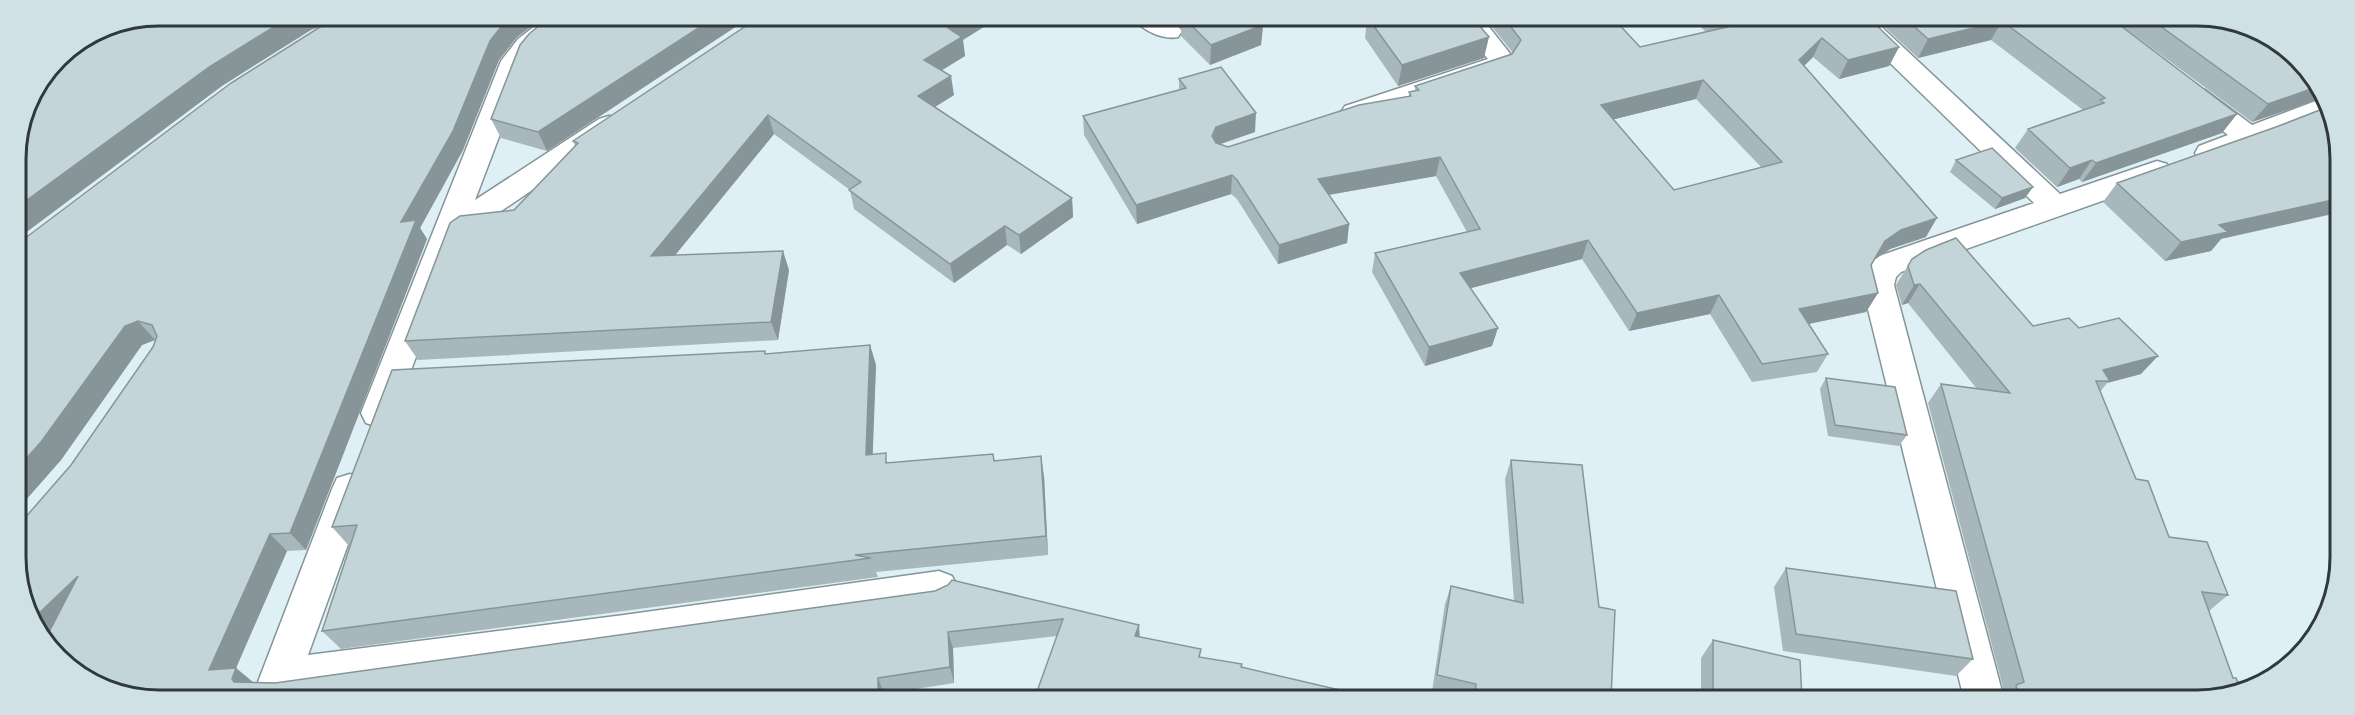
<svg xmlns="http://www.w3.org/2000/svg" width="2355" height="715" font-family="'Space Grotesk',sans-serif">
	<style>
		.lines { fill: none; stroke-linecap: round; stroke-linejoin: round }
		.street-casing { stroke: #849599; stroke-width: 3 }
		.street { fill: #fff; fill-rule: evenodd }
		.wall { fill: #a8b7bb; fill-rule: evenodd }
		.shaded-wall { fill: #889598 }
		.building { fill: #c3d5d9; stroke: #889598; stroke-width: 1.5; fill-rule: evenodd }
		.rim { fill: none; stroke: #31383a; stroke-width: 3 }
	</style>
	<rect width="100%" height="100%" fill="#def0f5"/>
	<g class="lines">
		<g class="street-casing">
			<path id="street" d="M548,16H577L536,51L527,63L475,200L599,119L609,116L619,119L623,125L619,131L460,239L395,413L390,423L378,427L366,423L361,413L501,61L518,39Z
				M1132,17C1151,17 1170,14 1182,31L1178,37C1163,40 1142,31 1132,17Z
				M1455,18H1482L1515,60L1507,71L1365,118L1355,121L1345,118L1341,112L1345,106L1488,59Z
				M1845,19H1873L2060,194L2157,161L2167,164L2172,171L2167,178L1901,272L1896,277L1894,285L2004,699H1964L1862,285L1870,264L1879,256L2034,203Z
				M2195,87L2205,90L2252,125L2321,99L2329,116L2209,163L2199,160L2195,153L2199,146L2228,135L2185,102L2181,96L2185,90Z
				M350,474L363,478L368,489L308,655L624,615L939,571L952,576L958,588L952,600L939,605L293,696L253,695L332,489L337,478Z"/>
		</g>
		<use href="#street" class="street"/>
	</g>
	<path class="wall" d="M349,15L545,16L517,37L499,60L463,150L420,228L427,239L306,550L287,551L236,668L253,682L275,683L935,591L1139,625L1057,636L953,648L954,683L884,694V697L122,695L71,465L153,347L155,340L142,345L61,460L17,510L16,245Z
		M550,16H752L547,151L501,138L491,119Z
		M1164,17L1255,18L1263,25L1261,45L1210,65L1181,36V27L1179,24Z
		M1367,18H1473L1484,58L1398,86L1365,38Z
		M1485,18H1613L1640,47L1706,32L1692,19H1870L1899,47L1889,66L1839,79L1813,57L1804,66L1926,237L1890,249L1874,260L1871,265L1878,293L1866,312L1808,324L1828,354L1817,372L1752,382L1710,314L1629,331L1582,259L1471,288L1492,346L1425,366L1372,272L1375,253L1467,232L1436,176L1329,195L1349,224L1347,243L1278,264L1237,199L1231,194L1137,224L1084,135L1083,116L1179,90V79L1255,132L1219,144L1228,147L1409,96V92L1415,91V86L1512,54L1513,53ZM1696,99L1761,167L1674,190L1614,119Z
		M1876,19L2233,20L2298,57L2320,99L2252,122L2122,26L2237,114L2222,133L2082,182L2079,179L2057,187L2015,148L2028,129L2083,110L1991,40L1918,58Z
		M963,40L965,56L941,70L954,95L935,107L1072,198L1073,217L1021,254L1007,245L954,283L854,209L850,190L774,134L675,255L789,270L778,340L418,360L405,341L514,210L575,146L573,141Z
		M2276,127L2221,239L2211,251L2165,261L2103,202L2117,183Z
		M1956,160L2033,187L2025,198L1995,209L1950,172Z
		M1912,259L2033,326L2079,328L2141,374L2107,383L2100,392L2136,479L2169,537L2228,595L2209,611L2206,700L2000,699L2005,695L1928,403L1941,384L1977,389L1908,303L1902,305L1896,285Z
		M870,345L876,365L872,454L889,463L993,454L995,461L1044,476L1048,555L876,572L878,577L341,649L322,631L350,547L332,527L766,354Z
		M1826,378L1907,435L1899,446L1828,436L1820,389Z
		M1511,460L1599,607L1611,698H1458L1432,692L1445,604L1451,586L1514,601L1505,479Z
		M1786,568L1973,659L1956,676L1783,651L1774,587Z
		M1713,640L1802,699H1701V658Z"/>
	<path class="shaded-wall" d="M293,15H349L311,30L222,86L16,240V208L209,67Z
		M511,16H545L517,37L499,60L463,150L420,228L427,239L306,550L290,533L401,222L490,41L508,18Z
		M717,16H752L547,151L538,132Z
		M967,17H1000L963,40L965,56L928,79L924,60L948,28Z
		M2002,21L1991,40L1918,58L1928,39Z
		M1263,25L1261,45L1210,65L1211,45Z
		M1489,37L1484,58L1398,86L1402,65Z
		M1822,38L1813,57L1791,79L1799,60Z
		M1899,47L1889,66L1839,79L1848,60Z
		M951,76L954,95L922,115L918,96Z
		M1703,80L1696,99L1595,124L1601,105Z
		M2314,88L2320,99L2252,122L2268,104Z
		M1256,113L1255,132L1215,146L1212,136L1216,127Z
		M2237,114L2222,133L2082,182L2096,163Z
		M768,115L774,134L659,275L651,256Z
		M1440,157L1436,176L1316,197L1318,179Z
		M2092,160L2079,179L2057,187L2070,168Z
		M1232,175L1231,194L1137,224L1136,205Z
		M2033,187L2025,198L1995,209L2002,198Z
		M1072,198L1073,217L1021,254L1019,235Z
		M2337,199V213L2221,239L2211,251L2165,261L2181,242L2219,225Z
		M1937,218L1926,237L1890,249L1874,260L1885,241L1901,230Z
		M1349,224L1347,243L1278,264L1279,245Z
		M1005,226L1007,245L954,283L950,264Z
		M1588,240L1582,259L1456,292L1460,273Z
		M783,251L789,270L778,340L771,322Z
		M1920,284L1908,303L1902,305L1914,285Z
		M1878,293L1866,312L1789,328L1799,309Z
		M1719,295L1710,314L1629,331L1637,313Z
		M138,321L155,340L142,345L61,460L17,510V469L125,326Z
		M1498,328L1492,346L1425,366L1429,347Z
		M870,345L876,365L872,475L866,455Z
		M2158,356L2141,374L2107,383L2110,381L2103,370Z
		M1041,456L1044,476L1048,555L1046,536Z
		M270,534L287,551L236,668L255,684L251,694L209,670Z
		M78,576L47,644L34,618Z
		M1139,625L1140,641L1135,636Z
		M948,632L953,648L954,683L950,667Z
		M878,678L884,694V697H880L878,691Z"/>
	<path class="building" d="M158,15H293L209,67L16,208L15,149L26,103L57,57L104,26Z
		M349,15L511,16L508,18L490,41L453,131L401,222L416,220L290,533L270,534L209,670L236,668L232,679L234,682L275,683L935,591L948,585L952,580L1139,625L1135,636L1201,649L1199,657L1242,664L1241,667L1374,698L1035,697L1063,619L948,632L950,667L878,678V691L841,697L122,695L51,651L45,640L78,576L34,618L18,584L17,527L71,465L153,347L157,336L152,325L138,321L125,326L41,442L17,469L16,245L231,83L320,27Z
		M550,16H717L538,132L491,119L520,45L529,34Z
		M761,16L967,17L948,28L962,37L924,60L951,76L918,96L1072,198L1019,235L1005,226L950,264L849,190L861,182L768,115L651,256L783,251L771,322L405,341L450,223L460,216L514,210L578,143L573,141Z
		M1183,17L1255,18L1263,25L1211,45Z
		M1368,18H1473L1489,37L1402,65Z
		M1504,18H1613L1640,47L1727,27L1718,19H1870L1899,47L1848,60L1822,38L1799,60L1937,218L1901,230L1885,241L1871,265L1878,293L1799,309L1828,354L1762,364L1719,295L1637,313L1588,240L1460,273L1498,328L1429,347L1375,253L1480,229L1440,157L1318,179L1349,224L1279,245L1237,180L1232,175L1136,205L1083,116L1186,88L1179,79L1221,67L1256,113L1216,127L1212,136L1216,143L1228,147L1359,105L1411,96L1409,92L1419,90L1415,86L1512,54L1521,40ZM1703,80L1782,162L1674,190L1601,105Z
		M1906,19L2113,20L2237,114L2096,163L2092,160L2070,168L2028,129L2104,103L2100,100L2105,98L2002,21L1928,39Z
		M2152,20H2233L2298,57L2314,88L2268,104Z
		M2325,108L2337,131V199L2219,225L2228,232L2181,242L2117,183L2276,127Z
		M1992,148L2033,187L2002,198L1956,160Z
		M1956,238L2033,326L2069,318L2079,328L2119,318L2158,356L2103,370L2110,381H2096L2136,479L2148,481L2169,537L2207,542L2228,595L2202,592L2233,678H2236L2240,687L2206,700L2019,699L2016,685L2024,682L1941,384L2010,393L1920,284L1914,285L1908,266L1912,259L1926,250Z
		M870,345L866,455L886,453V463L993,454L994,461L1041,456L1046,536L855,555L871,558L322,631L357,525L332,527L392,370L765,351V354Z
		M1826,378L1895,387L1907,435L1835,425Z
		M1511,460L1582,465L1599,607L1615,610L1611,698H1475L1476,684L1437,675L1451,586L1523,603Z
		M1786,568L1956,591L1973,659L1796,634Z
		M1713,640L1800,660L1802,699H1713Z"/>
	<path d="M0 0H2355V715H0ZM159 26H2197A133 133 0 0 1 2330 159V557A133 133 0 0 1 2197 690H159A133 133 0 0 1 26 557V159A133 133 0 0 1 159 26Z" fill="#d0e1e6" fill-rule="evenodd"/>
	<path class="rim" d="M159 26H2197A133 133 0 0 1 2330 159V557A133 133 0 0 1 2197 690H159A133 133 0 0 1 26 557V159A133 133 0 0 1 159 26Z"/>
</svg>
